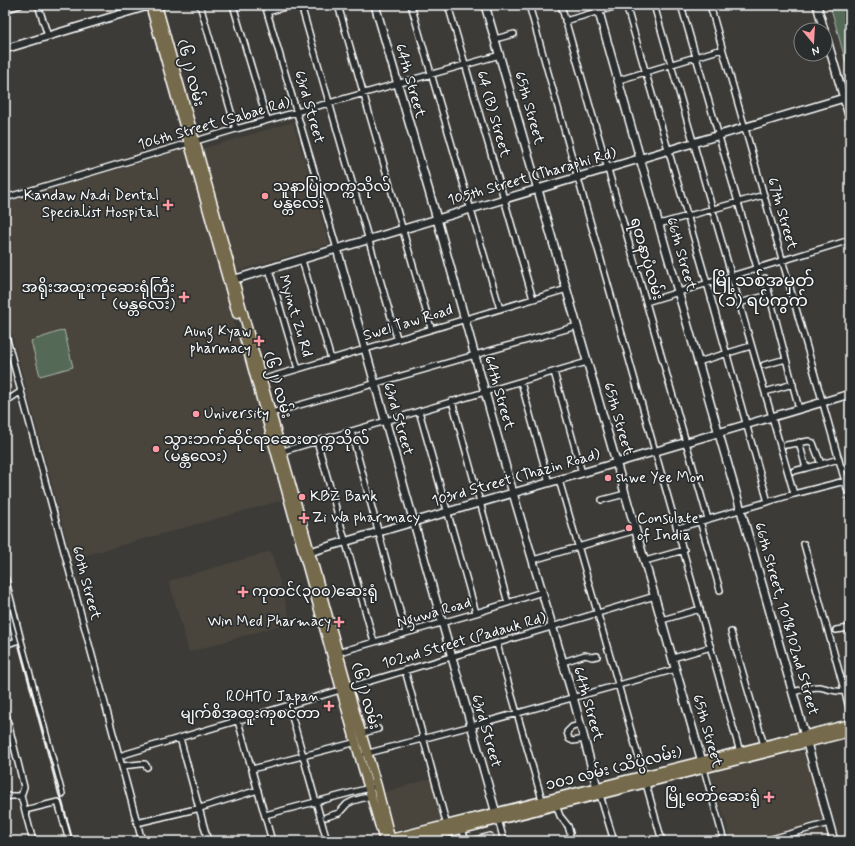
<svg xmlns="http://www.w3.org/2000/svg" width="855" height="846" font-family="Mynerve,'Noto Sans Myanmar',sans-serif">
	<style>
		.built { fill: #49453e }
		.grass { fill: #556a56; stroke: #aab4aa }
		.lines { fill: none; stroke-linecap: round; stroke-linejoin: round }
		.street-casing { stroke: #fff; stroke-width: 8 }
		.secondary-casing { stroke: #fff; stroke-width: 10 }
		.primary-casing { stroke: #fff; stroke-width: 11 }
		.street { stroke: #2a2d2e; stroke-width: 5 }
		.secondary { stroke: #2a2d2e; stroke-width: 7 }
		.primary { stroke: #756b4b; stroke-width: 8 }
		.rail { stroke: #fff; stroke-width: 1.5 }
		.poi-dot { fill: #ff9aa2; stroke: #2a2d2e; stroke-width: 1.5 }
		.labels { text-anchor: middle; dominant-baseline: central; stroke-width: 3.5; stroke-linejoin: round; paint-order: stroke }
		.street-label { font-size: 15px; fill: #fff; stroke: #2a2d2e }
		.poi-label { font-size: 15px; fill: #fff; stroke: #2a2d2e; text-anchor: start }
		.quarter-label { font-size: 17px; fill: #fff; stroke: #2a2d2e }
	</style>
	<rect width="100%" height="100%" fill="#3c3b37"/>
	<filter id="ink" filterUnits="userSpaceOnUse"><feTurbulence type="fractalNoise" baseFrequency=".025" numOctaves="2"/><feDisplacementMap in="SourceGraphic" scale="8" xChannelSelector="R" yChannelSelector="G"/><feConvolveMatrix kernelMatrix="1 2 1 2 8 2 1 2 1" color-interpolation-filters="sRGB"/></filter>
	<g filter="url(#ink)">
		<path class="built" d="M293,122L329,244L237,271L201,149Z
			M186,149L283,500L72,559L5,308V202Z
			M271,551L291,622L189,652L169,581Z
			M798,751L806,754L826,823L757,841H732L710,772Z
			M433,778L444,821L392,831L381,793Z"/>
		<path class="grass" d="M830,5H850V77Z
			M64,330L73,367L40,376L31,341Z"/>
		<g class="lines">
			<g class="street-casing">
				<path id="street" d="M38,5L48,36
					M200,5L236,129
					M233,5L267,120
					M265,5L337,249
					M301,5L397,338
					M338,5L431,328
					M411,5L500,309
					M448,5L533,299
					M529,5L740,752
					M561,5L708,519
					M626,5L707,283L768,502
					M654,5L794,494
					M681,5L757,268
					M710,5L850,499
					M5,10L20,5
					M267,12L293,5
					M565,21L621,5
					M495,39L514,34
					M619,80L722,49
					M5,198L236,129L500,55
					M659,224L764,195
					M302,260L331,359
					M269,269L298,369
					M765,278L799,409
					M646,302L850,240
					M739,303L769,295
					M5,332L142,841
					M698,362L751,346
					M764,365L786,359
					M554,372L582,473
					M261,380L567,289
					M521,382L549,483
					M765,392L793,384
					M452,401L508,603
					M5,402L20,392
					M419,411L476,613
					M268,414L577,326
					M351,431L406,633
					M317,441L374,642
					M799,442L806,468L821,464
					M786,445L809,441L813,443L821,464L839,459
					M280,452L587,362
					M842,470L850,467
					M794,471L806,468
					M559,480L618,684L662,841
					M602,500L625,494
					M700,521L720,590
					M678,528L794,494L845,481
					M804,544L850,711
					M533,560L636,530
					M645,561L684,550
					M5,577L21,641
					M5,597L17,641
					M662,620L700,609
					M836,630L850,628
					M731,632L764,745
					M497,644L543,803
					M5,645L19,640L21,641L62,794
					M336,653L476,613L542,592
					M673,658L711,647
					M563,662L585,655L592,657L597,656
					M405,670L447,826
					M793,692C801,690 810,687 819,687C827,688 837,693 845,691
					M289,706L327,841
					M5,710L24,787L21,796H11L5,797
					M238,721L272,841
					M581,725L572,727L567,732L569,739L573,741L584,739
					M848,733L850,740
					M360,734L378,729
					M180,738L208,841
					M365,754L471,726L676,669
					M119,756L655,596
					M122,766L141,764H145L147,767
					M252,769L357,742
					M704,769L724,841
					M600,795L614,841
					M21,796L33,841
					M556,805L560,816L568,826L570,833
					M25,810L58,802L69,841
					M265,815L377,786
					M326,817L339,813L347,804L353,801L370,796
					M498,819L504,841
					M137,823L200,808L258,790
					M462,829L466,841
					M471,841L490,836
					M764,841L829,823"/>
			</g>
			<g class="secondary-casing">
				<path id="secondary" d="M375,5L437,219L513,493L573,697L598,791
					M485,5L703,765
					M597,5C674,284 758,562 834,841
					M817,5L824,30
					M825,33L850,119
					M5,49L151,5
					M337,249L497,817
					M229,281L844,98
					M306,553L582,473L850,394"/>
			</g>
			<g class="primary-casing">
				<path id="primary" d="M150,5L237,314
					M157,5L348,688L377,786L391,841
					M244,337L359,755L384,841
					M386,840L850,724
					M414,841L850,732"/>
			</g>
			<use href="#street" class="street"/>
			<use href="#secondary" class="secondary"/>
			<use href="#primary" class="primary"/>
			<path class="rail" d="M5,591L73,841"/>
		</g>
	</g>
	<g class="poi-dot">
		<circle cx="265" cy="196" r="4"/>
		<path d="M166 199h4v4h4v4h-4v4h-4v-4h-4v-4h4z"/>
		<path d="M182 291h4v4h4v4h-4v4h-4v-4h-4v-4h4z"/>
		<path d="M257 335h4v4h4v4h-4v4h-4v-4h-4v-4h4z"/>
		<circle cx="196" cy="414" r="4"/>
		<circle cx="156" cy="449" r="4"/>
		<circle cx="608" cy="478" r="4"/>
		<circle cx="302" cy="497" r="4"/>
		<path d="M302 512h4v4h4v4h-4v4h-4v-4h-4v-4h4z"/>
		<circle cx="629" cy="528" r="4"/>
		<path d="M241 586h4v4h4v4h-4v4h-4v-4h-4v-4h4z"/>
		<path d="M337 616h4v4h4v4h-4v4h-4v-4h-4v-4h4z"/>
		<path d="M327 700h4v4h4v4h-4v4h-4v-4h-4v-4h4z"/>
		<path d="M767 791h4v4h4v4h-4v4h-4v-4h-4v-4h4z"/>
	</g>
	<g class="labels">
		<g class="street-label">
			<text transform="translate(190 73) rotate(75)">(၆၂) လမ်း</text>
			<text transform="translate(410 81) rotate(74)">64th Street</text>
			<text transform="translate(309 107) rotate(74)">63rd Street</text>
			<text transform="translate(529 108) rotate(74)">65th Street</text>
			<text transform="translate(493 114) rotate(74)">64 (B) Street</text>
			<text transform="translate(214 124) rotate(-16)">106th Street (Sabae Rd)</text>
			<text transform="translate(532 177) rotate(-16)">105th Street (Tharaphi Rd)</text>
			<text transform="translate(782 214) rotate(74)">67th Street</text>
			<text transform="translate(681 254) rotate(74)">66th Street</text>
			<text transform="translate(646 259) rotate(74)">ရတနာပုံလမ်း</text>
			<text transform="translate(295 316) rotate(73)">Myint Zu Rd</text>
			<text transform="translate(408 323) rotate(-17)">Swel Taw Road</text>
			<text transform="translate(277 385) rotate(74)">(၆၂) လမ်း</text>
			<text transform="translate(499 393) rotate(74)">64th Street</text>
			<text transform="translate(398 419) rotate(74)">63rd Street</text>
			<text transform="translate(618 419) rotate(74)">65th Street</text>
			<text transform="translate(516 478) rotate(-16)">103rd Street (Thazin Road)</text>
			<text transform="translate(86 583) rotate(75)">60th Street</text>
			<text transform="translate(434 613) rotate(-16)">Nguwa Road</text>
			<text transform="translate(786 619) rotate(74)">66th Street, 101&amp;102nd Street</text>
			<text transform="translate(464 641) rotate(-16)">102nd Street (Padauk Rd)</text>
			<text transform="translate(365 696) rotate(74)">(၆၂) လမ်း</text>
			<text transform="translate(588 704) rotate(74)">64th Street</text>
			<text transform="translate(486 731) rotate(74)">63rd Street</text>
			<text transform="translate(707 731) rotate(74)">65th Street</text>
			<text transform="translate(614 769) rotate(-14)">၁၀၁ လမ်း (သိပ္ပံလမ်း)</text>
		</g>
		<g class="poi-label">
			<text x="273" y="187">သူနာပြုတက္ကသိုလ်<tspan x="273" dy="17">မန္တလေး</tspan></text>
			<text x="159" y="196" text-anchor="end">Kandaw Nadi Dental<tspan x="159" dy="17">Specialist Hospital</tspan></text>
			<text x="175" y="288" text-anchor="end">အရိုးအထူးကုဆေးရုံကြီး<tspan x="175" dy="17">(မန္တလေး)</tspan></text>
			<text x="251" y="332" text-anchor="end">Aung Kyaw<tspan x="251" dy="17">pharmacy</tspan></text>
			<text x="204" y="414">University</text>
			<text x="164" y="440">သွားဘက်ဆိုင်ရာဆေးတက္ကသိုလ်<tspan x="164" dy="17">(မန္တလေး)</tspan></text>
			<text x="616" y="478">shwe Yee Mon</text>
			<text x="310" y="497">KBZ Bank</text>
			<text x="312" y="518">Zi Wa pharmacy</text>
			<text x="637" y="519">Consulate<tspan x="637" dy="17">of India</tspan></text>
			<text x="252" y="592">ကုတင်(၃၀၀)ဆေးရုံ</text>
			<text x="331" y="622" text-anchor="end">Win Med Pharmacy</text>
			<text x="320" y="697" text-anchor="end">ROHTO Japan<tspan x="320" dy="17">မျက်စိအထူးကုစင်တာ</tspan></text>
			<text x="760" y="797" text-anchor="end">မြို့တော်ဆေးရုံ</text>
		</g>
		<g class="quarter-label">
			<text x="763" y="281">မြို့သစ်အမှတ်<tspan x="763" dy="20">(၁) ရပ်ကွက်</tspan></text>
		</g>
	</g>
	<rect width="855" height="846" fill="none" stroke="#2a2d2e" stroke-width="20"/>
	<rect x="10" y="10" width="835" height="826" fill="none" stroke="#fff" stroke-width="1.5" filter="url(#ink)"/>
	<g transform="translate(813 42) rotate(162)"><circle r="19" fill="#2a2d2e" stroke="#7f8182"/>
	<path d="M0-3L7 15L0 10L-7 15Z" fill="#ff9aa2"/>
	<text y="-6" font-size="11" font-weight="bold" text-anchor="middle" fill="#ffffff">N</text>
	</g>
</svg>
